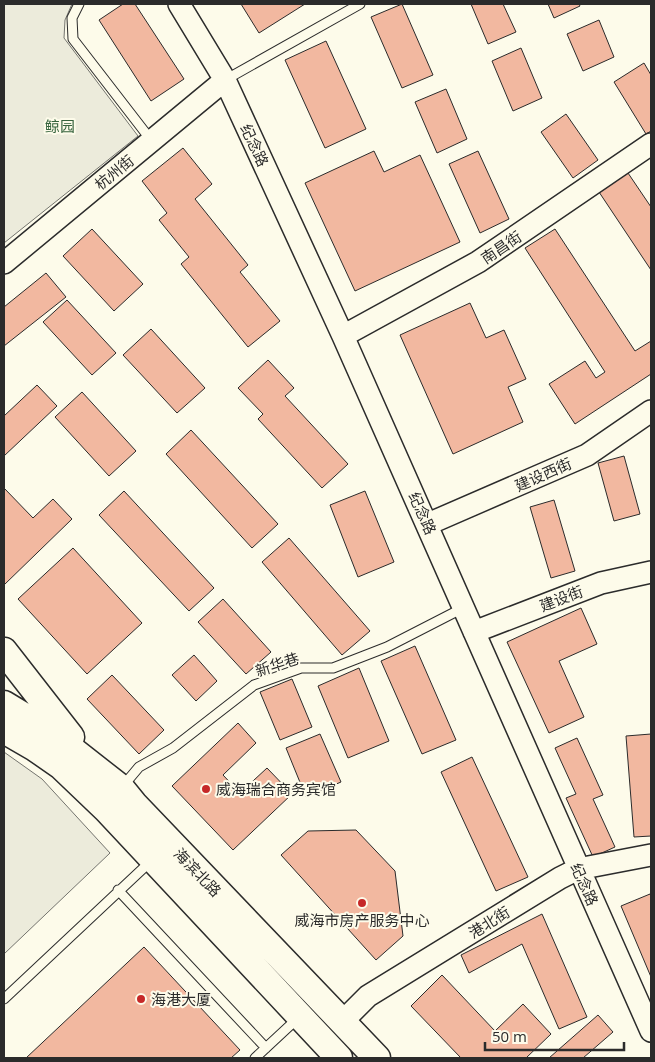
<svg xmlns="http://www.w3.org/2000/svg" width="655" height="1062" font-family="'Open Sans','Noto Sans SC',sans-serif">
	<style>
		.green { fill: #ecebdb; stroke: #74746e }
		.building { fill: #f2b8a0; stroke: #2b2b2b }
		.lines { fill: none; stroke-linecap: round; stroke-linejoin: round }
		.service-casing { stroke: #2b2b2b; stroke-width: 11 }
		.tertiary-casing { stroke: #2b2b2b; stroke-width: 24 }
		.primary-casing { stroke: #2b2b2b; stroke-width: 29 }
		.service { stroke: #fdfbea; stroke-width: 9 }
		.tertiary { stroke: #fdfbea; stroke-width: 21 }
		.primary { stroke: #fdfbea; stroke-width: 26 }
		.poi-dot { fill: #c62828; stroke: #fdfbea; stroke-width: 2 }
		.labels { text-anchor: middle; dominant-baseline: central; stroke-width: 4; stroke-linejoin: round; paint-order: stroke }
		.park-label { font-size: 15px; fill: #34623c; stroke: #fdfbea }
		.street-label { font-size: 15px; fill: #2b2b2b; stroke: #fdfbea }
		.poi-label { font-size: 15px; fill: #2b2b2b; stroke: #fdfbea; text-anchor: start }
	</style>
	<rect width="100%" height="100%" fill="#fdfbea"/>
	<path class="green" d="M4,4H72L65,20L64,38L138,136L4,243Z
		M4,752L42,779L110,853L4,954Z"/>
	<path class="building" d="M123,4H135L184,79L151,101L99,20Z
		M241,4H305L259,33Z
		M402,4L433,75L402,88L371,17Z
		M471,4H503L516,32L488,44Z
		M548,4H579L580,6L554,18Z
		M599,20L614,57L583,71L567,34Z
		M326,41L366,129L325,148L285,60Z
		M521,48L542,98L513,111L492,61Z
		M644,63L651,75V131L646,134L614,82Z
		M446,89L467,139L437,153L415,102Z
		M566,114L598,160L573,178L541,132Z
		M183,148L212,184L195,199L248,265L240,272L280,321L248,347L181,264L189,257L159,220L167,213L142,181Z
		M374,151L384,172L420,155L460,242L355,291L305,183Z
		M478,151L509,219L480,233L449,164Z
		M628,173L651,207V270L599,192Z
		M92,229L143,284L114,311L63,256Z
		M555,229L635,351L651,341V374L575,424L549,384L585,361L596,378L605,372L525,248Z
		M46,273L66,297L4,346V307Z
		M67,300L116,353L92,375L43,322Z
		M470,303L486,338L504,330L526,379L508,387L523,422L453,454L400,335Z
		M151,329L205,388L177,413L123,355Z
		M268,360L294,388L285,396L348,464L322,488L258,419L263,414L238,388Z
		M37,385L57,406L4,456V416Z
		M82,392L136,451L109,476L55,417Z
		M191,430L278,524L252,548L166,454Z
		M624,456L640,514L614,521L598,463Z
		M4,488L33,518L53,499L72,519L4,585Z
		M124,491L214,588L189,611L99,515Z
		M365,491L394,562L358,577L330,505Z
		M554,500L575,571L551,578L530,507Z
		M289,538L370,631L342,655L262,562Z
		M73,548L142,623L87,674L18,599Z
		M223,599L271,652L246,674L198,622Z
		M581,608L597,644L559,661L584,717L549,733L507,642Z
		M415,646L456,740L422,754L381,661Z
		M194,655L217,681L196,701L172,675Z
		M359,668L389,741L348,758L318,686Z
		M112,675L164,730L139,754L87,699Z
		M292,679L312,727L280,740L260,692Z
		M238,723L256,743L223,775L240,793L267,768L292,794L233,850L172,786Z
		M320,734L341,782L306,797L286,748Z
		M651,734V836L634,837L626,736Z
		M577,738L603,795L593,799L615,847L593,857L566,798L576,794L555,748Z
		M472,757L528,877L496,891L441,772Z
		M356,830L395,871L403,936L376,960L281,855L308,831Z
		M650,894L651,897V977L621,906Z
		M542,914L587,1017L559,1029L522,944L469,973L461,955Z
		M144,947L240,1050L231,1058H26Z
		M442,975L495,1031L523,1004L551,1034L526,1058H461L411,1006Z
		M598,1015L613,1032L583,1058H549Z"/>
	<g class="lines">
		<g class="service-casing">
			<path id="service" d="M79,4L72,18L73,39L151,140
				M225,80L360,4
				M123,786L139,767L173,748L254,685L301,668H333L387,647L463,608
				M118,890L266,1048
				M4,999L151,861
				M255,1058L298,1018"/>
		</g>
		<g class="tertiary-casing">
			<path id="tertiary" d="M179,4L225,80L343,336L651,1031
				M4,263L225,80
				M343,336L478,262L651,144
				M428,524L587,455L651,411
				M474,632L601,583L651,572
				M342,1022L368,996L560,878L578,869L651,855"/>
		</g>
		<g class="primary-casing">
			<path id="primary" d="M4,651L71,737
				M4,704L47,730L121,788L134,804L377,1058
				M4,730L35,748L61,766L107,810L339,1058"/>
		</g>
		<use href="#service" class="service"/>
		<use href="#tertiary" class="tertiary"/>
		<use href="#primary" class="primary"/>
	</g>
	<g class="poi-dot">
		<circle cx="206" cy="789" r="5"/>
		<circle cx="362" cy="903" r="5"/>
		<circle cx="141" cy="999" r="5"/>
	</g>
	<g class="labels">
		<g class="park-label">
			<text x="60" y="126">鲸园</text>
		</g>
		<g class="street-label">
			<text transform="translate(255 145) rotate(65)">纪念路</text>
			<text transform="translate(114 172) rotate(-39)">杭州街</text>
			<text transform="translate(501 247) rotate(-34)">南昌街</text>
			<text transform="translate(543 474) rotate(-24)">建设西街</text>
			<text transform="translate(423 513) rotate(66)">纪念路</text>
			<text transform="translate(561 598) rotate(-21)">建设街</text>
			<text transform="translate(277 664) rotate(-18)">新华巷</text>
			<text transform="translate(198 872) rotate(46)">海滨北路</text>
			<text transform="translate(585 884) rotate(66)">纪念路</text>
			<text transform="translate(489 922) rotate(-32)">港北街</text>
		</g>
		<g class="poi-label">
			<text x="216" y="789">威海瑞合商务宾馆</text>
			<text x="362" y="920" text-anchor="middle">威海市房产服务中心</text>
			<text x="151" y="999">海港大厦</text>
		</g>
	</g>
	<rect width="655" height="1062" fill="none" stroke="#2b2b2b" stroke-width="10"/>
	<path d="M485 1042v8h139v-8" fill="none" stroke="#2b2b2b" stroke-width="2.5"/>
	<text x="492" y="1042" font-size="15" fill="#2b2b2b" stroke="#fdfbea" stroke-width="4" paint-order="stroke">50 m</text>
</svg>
